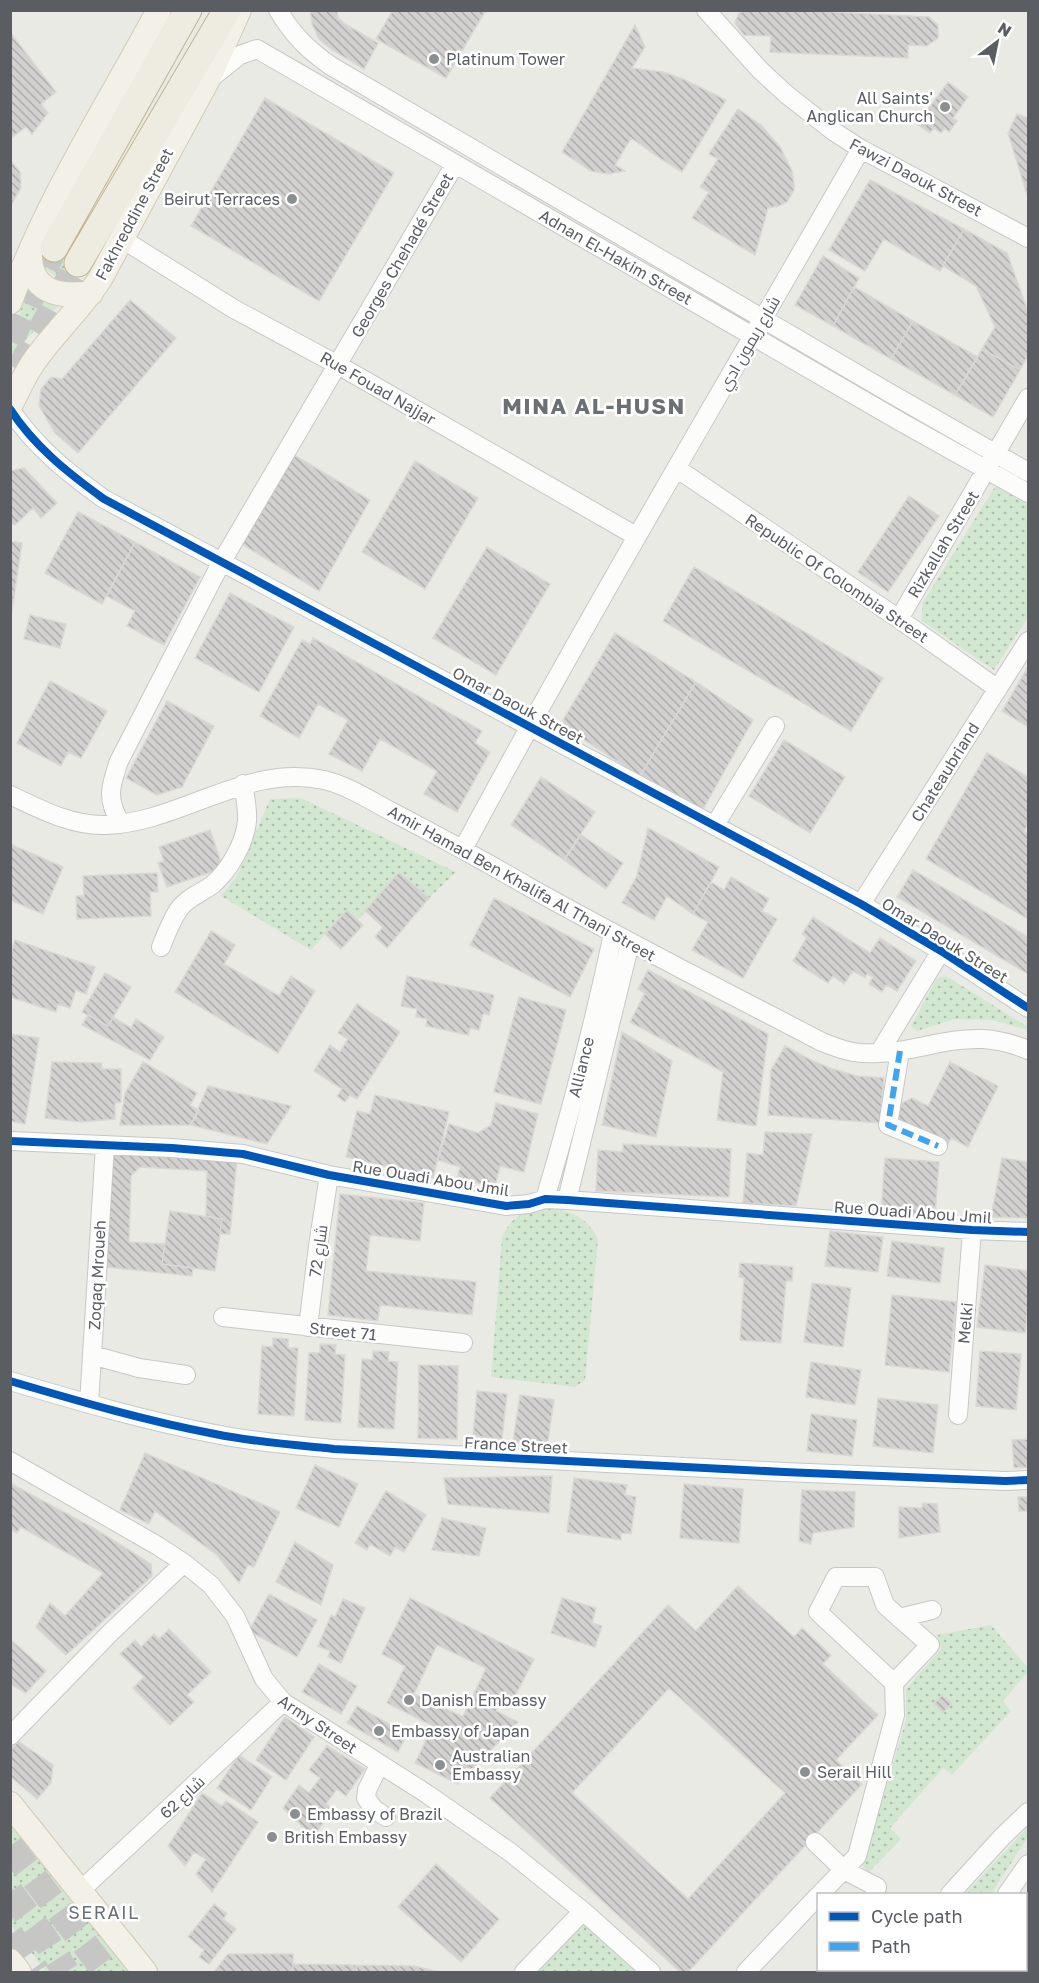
<svg xmlns="http://www.w3.org/2000/svg" width="1039" height="1983" font-family="'Golos Text',Cairo,sans-serif">
	<style>
		.green { fill: url(#green-dots) }
		.building { fill: url(#building-back-hatch); stroke: #dad8d4; stroke-width: 1.5; fill-rule: evenodd }
		.lines { fill: none; stroke-linecap: round; stroke-linejoin: round }
		.highway-tunnel { stroke: #c6c7c4; stroke-width: 27; stroke-dasharray: 27 14; stroke-linecap: butt }
		.minor-casing { stroke: #c7c7c7; stroke-width: 20 }
		.major-casing { stroke: #d2cab3; stroke-width: 26 }
		.highway-casing { stroke: #c1b492; stroke-width: 29 }
		.minor { stroke: #fcfcfb; stroke-width: 18 }
		.major { stroke: #f2f0e7; stroke-width: 24 }
		.highway { stroke: #eeebe0; stroke-width: 27 }
		.quiet { stroke: #40a5ee; stroke-width: 6; stroke-dasharray: 12 6; stroke-linecap: butt }
		.cycleway-casing { stroke: #fff; stroke-width: 11 }
		.cycleway { stroke: #0057b8; stroke-width: 8 }
		.poi-dot { fill: #8c8f90; stroke: #fff; stroke-width: 2 }
		.labels { text-anchor: middle; dominant-baseline: central; stroke-width: 5; stroke-linejoin: round; paint-order: stroke }
		.poi-label { font-size: 16px; fill: #5a5e63; stroke: #fff; text-anchor: start }
		.street-label { font-size: 16px; fill: #5a5e63; stroke: #fff }
		.neighbourhood-label { font-size: 18px; letter-spacing: 1.5px; fill: #6b7075; stroke: #fff }
		.district-label { font-size: 22px; font-weight: bold; letter-spacing: 1.5px; fill: #6b7075; stroke: #fff }
	</style>
	<defs>
		<pattern id="green-dots" width="8" height="8" patternUnits="userSpaceOnUse" patternTransform="scale(1.5)"><rect width="8" height="8" fill="#d2e7d0"/><path d="M2 2h.1M6 6h.1" fill="none" stroke="#adbeac" stroke-width="1.8" stroke-linecap="round"/></pattern>
		<pattern id="building-back-hatch" width="6" height="6" patternUnits="userSpaceOnUse" patternTransform="scale(1.5)"><rect width="6" height="6" fill="#d2d1cf"/><path d="M-1 5l2 2M0 0l6 6M5-1l2 2" fill="none" stroke="#adadac"/></pattern>
	</defs>
	<rect width="100%" height="100%" fill="#eaeae5"/>
	<path class="green" d="M42,240L88,268L75,278L60,279L45,269L40,256Z
		M28,280L64,300L11,355V350Z
		M996,485L1028,505V617L994,670L922,621V604Z
		M301,798L456,872L429,898L398,872L359,919L347,910L311,950L221,896L238,874L270,799Z
		M946,976L1028,1027V1030L992,1020L955,1019L917,1031L911,1026L937,978Z
		M550,1208C572,1212 588,1218 598,1239L585,1380L575,1387L491,1377L502,1238C511,1215 527,1209 550,1208Z
		M991,1625L1028,1668V1672L1003,1701L1011,1711L952,1775L943,1768L890,1828L901,1839L868,1873L863,1865L906,1720V1689L941,1649L937,1635Z
		M10,1813L130,1972H46L11,1925Z
		M1028,1827V1837L991,1894H965Z
		M585,1920L642,1972H534Z"/>
	<path class="building" d="M310,10H337L338,18L345,24L378,43L364,69L332,50L319,39L312,24Z
		M393,10H486L446,78L376,39Z
		M746,10H795L929,17L938,25V38L927,46L908,45V58L770,52L771,36L744,35L735,23L739,13Z
		M635,25L645,47L632,68L663,72L683,79L726,100L682,172L661,159L631,138L615,165L625,171L608,174L591,171L562,152Z
		M10,32L56,92L41,104L48,113L32,134L26,127L10,139Z
		M948,82L968,97L953,118L957,121L949,132L945,128L941,133L934,128L930,133L917,124Z
		M265,98L394,173L319,301L191,226Z
		M738,109L761,125L780,147L792,171L794,184V190L787,202L779,206L768,208L755,255L692,218L709,192L700,187L718,159L709,154Z
		M1017,114L1028,118V198L1008,133Z
		M10,160L20,172L21,188L10,207Z
		M870,180L964,229L940,271L884,239L865,271L829,250Z
		M964,229L1007,253L1028,312V355L1020,370L982,349L995,327L976,286L943,266Z
		M823,256L859,278L833,326L795,305Z
		M854,287L913,321L891,359L833,326Z
		M130,300L176,338L78,453L55,433L39,406L41,389L51,377L62,379Z
		M913,321L978,357L955,395L891,359Z
		M982,349L1020,370L993,417L955,395Z
		M294,455L370,500L319,591L242,544Z
		M415,461L478,498L425,589L362,552Z
		M24,468L57,503L41,518L33,508L15,525L10,523V471Z
		M909,496L939,516L888,592L858,572Z
		M78,512L135,542L102,604L45,573Z
		M10,541L22,543L10,624Z
		M135,542L200,577L164,645L127,626L135,611L107,596Z
		M487,547L550,584L496,675L433,638Z
		M694,567L883,678L851,731L663,621Z
		M230,593L294,627L259,692L195,658Z
		M30,615L66,624L60,648L24,639Z
		M615,633L696,682L640,776L566,728L563,720Z
		M313,638L482,731L475,743L490,752L457,812L424,794L437,771L380,739L362,771L329,754L348,720L318,704L299,738L260,716L302,640L310,644Z
		M1028,667V727L1002,711Z
		M50,681L107,711L81,758L68,752L61,766L17,743Z
		M696,682L753,720L702,811L640,776Z
		M167,701L214,726L182,787L157,795L126,778Z
		M784,740L845,777L810,833L749,796Z
		M987,753L1028,777V824L1024,831L1028,834V919L926,859Z
		M541,777L595,812L564,860L511,825Z
		M648,828L719,867L693,914L667,896L654,920L622,903L637,876Z
		M210,830L223,868L167,887L158,863L164,861L159,847Z
		M581,835L623,863L606,889L564,860Z
		M10,844L63,867L43,914L10,900Z
		M913,870L1028,937V974L897,897Z
		M399,872L429,898L387,948L375,937L383,927L365,911Z
		M157,873L158,892H150L151,916L77,919L76,896H84L83,876Z
		M731,877L769,899L762,911L777,919L743,978L692,950L708,922L693,914L711,882L724,890Z
		M494,898L594,949L570,997L470,945Z
		M347,910L363,925L341,949L325,934Z
		M813,917L870,953L880,938L916,961L897,991L886,985L882,992L869,984L873,977L867,974L865,978L853,971L844,984L833,976L828,983L793,961L807,937L802,934Z
		M211,931L235,945L224,964L279,996L291,976L315,991L278,1053L175,992Z
		M15,940L95,967L86,994L76,990L70,1008L58,1004L56,1012L10,997V955Z
		M648,970L768,1034L756,1126L717,1120L723,1072L630,1022L645,993L638,989Z
		M105,973L131,987L108,1026L82,1012Z
		M407,976L494,995L489,1015L483,1014L479,1030L470,1028L468,1035L426,1026L427,1019L416,1017L417,1009L401,1006Z
		M519,997L566,1010L541,1104L494,1092Z
		M357,1004L400,1032L357,1099L350,1095L345,1102L337,1096L342,1089L314,1071L330,1045L340,1052L348,1039L338,1033Z
		M88,1015L108,1026L113,1017L131,1028L136,1019L164,1037L150,1060L82,1025Z
		M622,1032L672,1061L656,1137L602,1125Z
		M10,1034L39,1038L25,1124L10,1121Z
		M785,1046L809,1059L830,1068L857,1076L884,1078L880,1123L768,1115L771,1070Z
		M52,1062L101,1063L102,1069H121V1102L115,1103V1119L81,1122L45,1118Z
		M143,1062L197,1093L190,1105L199,1110L191,1125H120L125,1093Z
		M950,1062L998,1086L968,1147L951,1138L947,1146L894,1119L902,1103L912,1098L928,1106Z
		M208,1086L291,1106L267,1144L191,1125Z
		M375,1095L449,1112L433,1178L346,1157L357,1111L370,1114Z
		M496,1103L538,1114L524,1172L500,1166L495,1187L457,1178L460,1167L438,1160L449,1124L478,1133L491,1125Z
		M765,1132L812,1134L796,1206L743,1203L747,1153L763,1155Z
		M623,1144L731,1149L729,1197L596,1191L598,1150L623,1152Z
		M122,1148L237,1158L230,1234H220L222,1219L206,1216L207,1171L140,1167L131,1176L129,1242L165,1244L162,1264L193,1268L192,1276L106,1267L112,1155Z
		M885,1158L939,1162L935,1216L881,1212Z
		M1002,1158L1028,1162V1218L991,1217Z
		M340,1194L424,1203L420,1241L370,1235L366,1271L476,1282L472,1315L380,1305L378,1321L328,1315Z
		M170,1211L222,1219L215,1271L162,1264Z
		M830,1231L883,1237L878,1272L825,1266Z
		M892,1241L944,1248L940,1283L887,1276Z
		M740,1263L793,1267L792,1281H786L781,1343L740,1340L744,1278L739,1277Z
		M985,1265L1028,1271V1307L1025,1333L977,1327Z
		M812,1283L851,1288L843,1347L804,1342Z
		M892,1295L956,1302L949,1372L885,1365Z
		M273,1338L288,1339V1348H298L294,1416L258,1414L262,1346L273,1347Z
		M320,1344L336,1345L335,1354L345,1355L341,1423L305,1420L309,1353H320Z
		M373,1351L389,1352L388,1361L398,1362L394,1429L358,1427L362,1359L373,1360Z
		M980,1351L1021,1354L1016,1410L976,1406Z
		M811,1362L861,1370L855,1405L806,1397Z
		M419,1365L458,1366L457,1439L418,1438Z
		M477,1391L507,1394L502,1439L473,1436Z
		M520,1395L554,1400L547,1447L513,1442Z
		M878,1398L938,1405L933,1453L873,1446Z
		M811,1414L857,1420L852,1456L807,1451Z
		M1028,1439V1467L1014,1468L1012,1440Z
		M145,1453L280,1512L254,1567L248,1565L239,1583L216,1554L155,1511L149,1524L120,1510Z
		M315,1465L358,1484L339,1527L296,1508Z
		M552,1476L549,1513L448,1504L444,1478Z
		M574,1478L627,1485L625,1495L636,1497L631,1534L621,1533V1540L567,1532Z
		M10,1483L97,1530L151,1564L152,1576L66,1655L36,1627L50,1603L65,1616L103,1573L21,1527L17,1533L10,1529Z
		M684,1484L743,1489L739,1543L680,1538Z
		M802,1490L855,1492L854,1527L813,1533L811,1544L799,1541Z
		M386,1491L426,1515L404,1552L395,1547L390,1556L370,1544L367,1550L355,1543Z
		M1018,1497H1028V1511H1019Z
		M923,1503L937,1504L940,1532L899,1538V1507L922,1508Z
		M442,1518L486,1528L479,1556L432,1550Z
		M295,1542L333,1565L321,1605L276,1582Z
		M738,1586L794,1637L802,1628L831,1655L823,1664L878,1715L836,1760L862,1784L688,1972H680L490,1798L668,1605L696,1631ZM669,1688L785,1793L688,1899L572,1793Z
		M269,1594L317,1620L297,1657L249,1631Z
		M410,1598L534,1659L508,1710L499,1705L496,1711L518,1722L458,1784L415,1763L433,1726L387,1703L405,1666L382,1654ZM437,1645L486,1668L463,1717L414,1694Z
		M562,1598L596,1608L592,1623L602,1626L595,1647L551,1633Z
		M343,1599L365,1608L341,1663L328,1657L330,1651L318,1646L331,1615L335,1617Z
		M169,1629L211,1672L187,1695L194,1702L170,1725L133,1688L144,1677L120,1654L135,1640L141,1647L154,1634L159,1639Z
		M10,1639L46,1671L26,1693L10,1684Z
		M319,1664L357,1686L341,1714L302,1692Z
		M942,1695L952,1703L943,1713L934,1704Z
		M357,1706L407,1734L398,1752L347,1723Z
		M285,1717L314,1737L286,1780L256,1760Z
		M18,1741L53,1765L51,1783L37,1799L10,1776V1751Z
		M327,1746L365,1769L346,1796L337,1789L326,1804L333,1809L313,1837L283,1808L299,1785L309,1793L320,1778L309,1770Z
		M239,1755L272,1777L251,1810L217,1788Z
		M202,1793L222,1806L226,1801L258,1822L212,1892L196,1874L206,1859L194,1852L185,1866L168,1846Z
		M436,1864L499,1919L461,1962L398,1907Z
		M214,1904L227,1914L223,1919L236,1929L209,1964L199,1957L204,1950L188,1937Z
		M228,1954H293V1972H214Z
		M293,1964L356,1965L357,1972H293Z
		M356,1965L414,1966L440,1972H357Z"/>
	<g class="lines">
		<path class="highway-tunnel" d="M10,341L54,248
			M19,370L78,263
			M10,1846L106,1972
			M10,1892L43,1936L66,1972
			M10,1935L37,1972"/>
		<g class="minor-casing">
			<path id="minor" d="M278,10C292,34 308,50 331,66L888,392L1028,472
				M706,10L760,70L786,94L833,131L861,149L1028,238
				M211,78L240,55L257,49L901,422L1028,493
				M122,239L234,309L338,365L636,536
				M10,409C34,446 68,473 104,499L861,904L941,951L1028,1008
				M676,468L899,619L998,689
				M899,619L1028,398
				M10,795C40,809 71,826 105,825C181,823 245,763 324,780C350,786 374,803 398,815C442,838 486,862 529,887C625,941 724,991 822,1042C832,1046 842,1050 853,1052C897,1059 940,1037 983,1039C999,1040 1014,1044 1028,1050
				M121,824C106,799 110,787 119,761L221,563L455,164
				M715,825L775,726
				M463,849C590,612 727,382 861,149
				M861,904L1028,641
				M161,947C166,934 171,921 179,909C187,898 201,893 212,885C229,871 245,843 247,821C248,809 245,796 243,784
				M900,1051L888,1125L938,1146
				M879,1053L941,951
				M10,1141L172,1148L243,1154L329,1175L506,1206L529,1204L545,1199L567,1200L972,1230L1028,1232
				M545,1199C571,1112 594,1023 613,934
				M567,1200L630,943
				M223,1317L463,1343
				M308,1327L318,1246L329,1175
				M92,1355L139,1368L186,1375
				M10,1381C78,1401 146,1421 215,1434C254,1442 294,1445 334,1449L784,1472L1005,1481L1028,1480
				M89,1404L105,1145
				M958,1415L972,1230
				M10,1461L158,1546L184,1563L211,1585L235,1616L264,1679L283,1702L427,1794L510,1852L583,1911L651,1972
				M899,1618L932,1610
				M10,1736L110,1633L184,1563
				M379,1765L367,1790L366,1798L374,1809L386,1817
				M815,1842L844,1870L877,1887L875,1894
				M80,1891L283,1702
				M820,1894L857,1856L895,1715L894,1683L818,1612L836,1577H875L885,1605L930,1645L894,1683
				M950,1894L1002,1837L1028,1812
				M1007,1894L1028,1864
				M1003,1970L1006,1972
				M524,1972L583,1911
				M746,1972L818,1896
				M853,1972L854,1970
				M871,1972L874,1970
				M953,1972L955,1970
				M1027,1972L1028,1971"/>
		</g>
		<g class="major-casing">
			<path id="major" d="M30,253C29,292 59,298 91,293
				M10,302C47,199 107,107 159,10
				M10,406C18,390 25,374 35,360C55,332 81,308 100,279L207,81L239,10
				M10,1804L145,1972
				M10,1961L19,1972"/>
		</g>
		<g class="highway-casing">
			<path id="highway" d="M54,248L188,10
				M78,263L227,10"/>
		</g>
		<use href="#minor" class="minor"/>
		<use href="#major" class="major"/>
		<use href="#highway" class="highway"/>
		<path class="quiet" d="M900,1051L888,1125L938,1146
			M1027,1972L1028,1971"/>
		<g class="cycleway-casing">
			<path id="cycleway" d="M10,409C34,446 68,473 104,499L861,904L941,951L1028,1008
				M10,1141L172,1148L243,1154L329,1175L506,1206L529,1204L545,1199L567,1200L972,1230L1028,1232
				M10,1381C78,1401 146,1421 215,1434C254,1442 294,1445 334,1449L784,1472L1005,1481L1028,1480"/>
		</g>
		<use href="#cycleway" class="cycleway"/>
	</g>
	<g class="poi-dot">
		<circle cx="434" cy="59" r="6"/>
		<circle cx="945" cy="107" r="6"/>
		<circle cx="292" cy="199" r="6"/>
		<circle cx="409" cy="1700" r="6"/>
		<circle cx="379" cy="1731" r="6"/>
		<circle cx="440" cy="1765" r="6"/>
		<circle cx="805" cy="1772" r="6"/>
		<circle cx="295" cy="1814" r="6"/>
		<circle cx="272" cy="1837" r="6"/>
	</g>
	<g class="labels">
		<g class="poi-label">
			<text x="446" y="59">Platinum Tower</text>
			<text x="933" y="98" text-anchor="end">All Saints'<tspan x="933" dy="18">Anglican Church</tspan></text>
			<text x="280" y="199" text-anchor="end">Beirut Terraces</text>
			<text x="421" y="1700">Danish Embassy</text>
			<text x="391" y="1731">Embassy of Japan</text>
			<text x="452" y="1756">Australian<tspan x="452" dy="18">Embassy</tspan></text>
			<text x="817" y="1772">Serail Hill</text>
			<text x="307" y="1814">Embassy of Brazil</text>
			<text x="284" y="1837">British Embassy</text>
		</g>
		<g class="street-label">
			<text transform="translate(916 177) rotate(28)">Fawzi Daouk Street</text>
			<text transform="translate(134 214) rotate(-62)">Fakhreddine Street</text>
			<text transform="translate(402 255) rotate(-60)">Georges Chehadé Street</text>
			<text transform="translate(616 257) rotate(30)">Adnan El-Hakim Street</text>
			<text transform="translate(749 343) rotate(-60)">شارع ريمون ادي</text>
			<text transform="translate(378 388) rotate(30)">Rue Fouad Najjar</text>
			<text transform="translate(943 544) rotate(-59)">Rizkallah Street</text>
			<text transform="translate(837 578) rotate(34)">Republic Of Colombia Street</text>
			<text transform="translate(518 705) rotate(28)">Omar Daouk Street</text>
			<text transform="translate(945 772) rotate(-58)">Chateaubriand</text>
			<text transform="translate(522 883) rotate(29)">Amir Hamad Ben Khalifa Al Thani Street</text>
			<text transform="translate(945 940) rotate(32)">Omar Daouk Street</text>
			<text transform="translate(581 1067) rotate(-76)">Alliance</text>
			<text transform="translate(431 1178) rotate(9)">Rue Ouadi Abou Jmil</text>
			<text transform="translate(913 1212) rotate(4)">Rue Ouadi Abou Jmil</text>
			<text transform="translate(318 1251) rotate(-82)">شارع 72</text>
			<text transform="translate(97 1275) rotate(-87)">Zoqaq Mroueh</text>
			<text transform="translate(965 1323) rotate(-85)">Melki</text>
			<text transform="translate(343 1331) rotate(6)">Street 71</text>
			<text transform="translate(516 1445) rotate(3)">France Street</text>
			<text transform="translate(318 1724) rotate(34)">Army Street</text>
			<text transform="translate(182 1797) rotate(-43)">شارع 62</text>
		</g>
		<g class="neighbourhood-label">
			<text x="104" y="1912">SERAIL</text>
		</g>
		<g class="district-label">
			<text x="594" y="405">MINA AL-HUSN</text>
		</g>
	</g>
	<rect width="1039" height="1983" fill="none" stroke="#5a5e63" stroke-width="24"/>
	<rect x="817" y="1893" width="210" height="78" fill="#ffffff" stroke="#bdbfc1" stroke-width="1.5"/>
	<rect x="829" y="1912" width="30" height="9" fill="#0057b8" stroke="#bdbfc1" stroke-width="1.5"/>
	<text x="871" y="1923" font-size="18" fill="#5a5e63">Cycle path</text>
	<rect x="829" y="1942" width="30" height="9" fill="#40a5ee" stroke="#bdbfc1" stroke-width="1.5"/>
	<text x="871" y="1953" font-size="18" fill="#5a5e63">Path</text>
	<g transform="translate(997 42) rotate(32)" stroke="#ffffff" stroke-width="4.5" paint-order="stroke">
	<path d="M0-4.5L10 22L0 15L-10 22Z" fill="#5a5e63"/>
	<text y="-9" font-size="16" font-weight="bold" text-anchor="middle" fill="#5a5e63">N</text>
	</g>
</svg>
